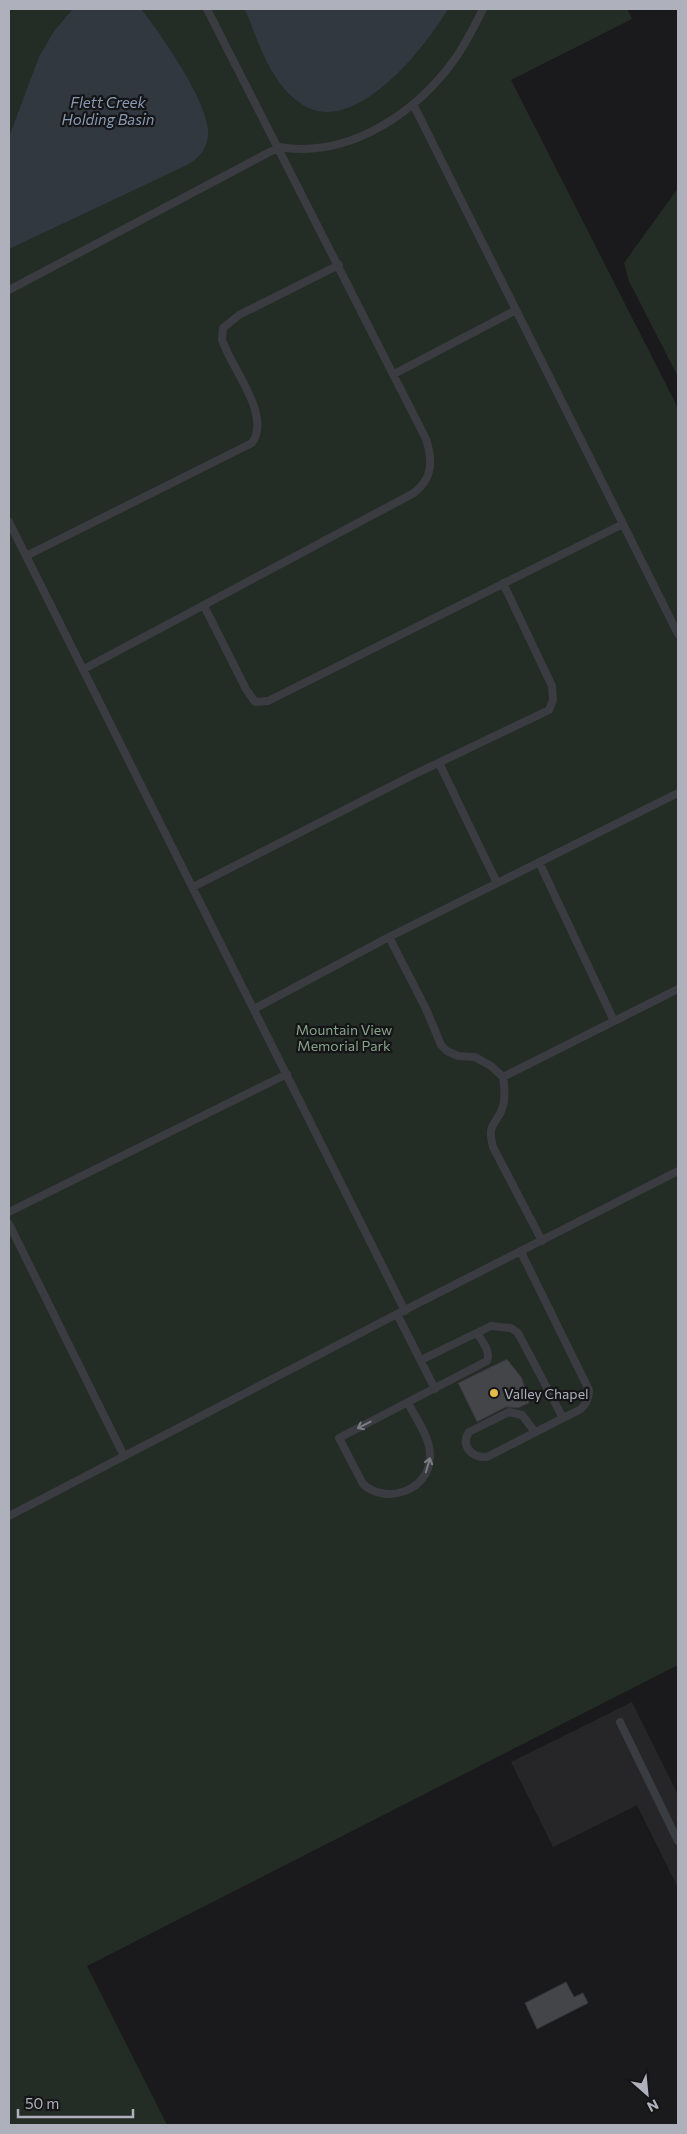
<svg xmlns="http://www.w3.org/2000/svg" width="687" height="2134" font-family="Commissioner,sans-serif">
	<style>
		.built { fill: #262629 }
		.green { fill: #242c26 }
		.water { fill: #313840 }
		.building { fill: #444549; stroke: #353438 }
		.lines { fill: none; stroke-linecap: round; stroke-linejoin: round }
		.service { stroke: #3b3c41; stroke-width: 8 }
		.oneway { stroke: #7a7c84 }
		.poi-dot { fill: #e6bd49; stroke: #151517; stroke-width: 2 }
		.labels { text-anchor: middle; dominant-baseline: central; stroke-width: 4.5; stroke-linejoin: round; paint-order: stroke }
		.park-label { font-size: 14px; fill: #86a48a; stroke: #151517 }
		.poi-label { font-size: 14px; fill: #aeb1bb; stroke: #151517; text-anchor: start }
		.water-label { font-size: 15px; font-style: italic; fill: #889bb3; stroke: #151517 }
	</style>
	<rect width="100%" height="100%" fill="#1a1a1c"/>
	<path class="built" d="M632,1702L678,1795V1888L637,1805L553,1847L511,1762Z"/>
	<path class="green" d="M9,9H627L632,19L511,80L678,408V1665L87,1966L167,2125H9Z
		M678,188V377L629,281L624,263Z"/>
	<path class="water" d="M73,9H141C161,34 206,99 208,130C209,146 201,157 187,165L9,249V137L39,57L54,31Z
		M245,9H448C425,48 352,141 300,103C270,82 258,41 245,9Z"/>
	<path class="building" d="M507,1359L522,1378L529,1403L518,1408L506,1407L477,1422L458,1383Z
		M566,1982L574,1997L583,1993L588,2003L537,2029L525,2003Z"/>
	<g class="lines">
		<path class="service" d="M413,104L678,634
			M9,290L279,147C350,159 418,112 457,56C467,41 475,25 483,9
			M394,374L516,310
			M9,522L405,1311
			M26,556L252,443C271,417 235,372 225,347L222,340L223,328L239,315L339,265
			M204,606L246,689L255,702L268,701L623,524
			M84,669L414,493C433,478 433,461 426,439L207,9
			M439,763L497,883
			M539,862L614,1021
			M193,887L411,776L549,710L553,700L552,686L503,583
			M389,937L426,1009L441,1045L447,1051L458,1056L475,1057L491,1066L503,1077
			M254,1009L389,937L678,793
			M9,1212L287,1074
			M9,1224L124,1456
			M542,1241L493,1147C486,1121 498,1125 503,1106C506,1097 504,1085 503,1077L678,989
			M521,1252L589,1390C589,1398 587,1403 581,1409L487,1457C472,1458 460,1446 469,1432L509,1412L522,1415L535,1432
			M397,1314L435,1389
			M421,1360L491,1326L511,1328L518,1333L563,1418
			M408,1403C416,1419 431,1438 430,1457C429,1491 386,1505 363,1484L339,1438L487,1361C491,1352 482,1341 477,1333
			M9,1516L397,1314L678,1171
			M620,1722L678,1841"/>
	</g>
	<defs><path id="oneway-shaft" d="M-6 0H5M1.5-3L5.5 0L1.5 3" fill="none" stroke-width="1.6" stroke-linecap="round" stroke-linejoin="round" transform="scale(1.25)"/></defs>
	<g class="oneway">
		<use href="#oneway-shaft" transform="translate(364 1425) rotate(153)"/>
		<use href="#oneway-shaft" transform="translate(428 1465) rotate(-73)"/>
	</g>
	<circle class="poi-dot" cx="494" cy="1393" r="5"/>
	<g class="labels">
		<g class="park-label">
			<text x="344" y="1029">Mountain View<tspan x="344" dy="16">Memorial Park</tspan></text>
		</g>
		<g class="poi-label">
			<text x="504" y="1393">Valley Chapel</text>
		</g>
		<g class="water-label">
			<text x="108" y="102">Flett Creek<tspan x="108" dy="17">Holding Basin</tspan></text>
		</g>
	</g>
	<rect width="687" height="2134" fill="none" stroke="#aeb1bb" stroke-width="20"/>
	<g transform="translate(647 2094) rotate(153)" stroke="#151517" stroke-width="4" paint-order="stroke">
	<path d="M0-4L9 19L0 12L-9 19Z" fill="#aeb1bb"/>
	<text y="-8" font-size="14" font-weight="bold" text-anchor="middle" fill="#aeb1bb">N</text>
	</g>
	<path d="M18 2109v8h115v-8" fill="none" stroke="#aeb1bb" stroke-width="2.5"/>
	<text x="25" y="2109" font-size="15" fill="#aeb1bb" stroke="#151517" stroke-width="4" paint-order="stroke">50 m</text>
</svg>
